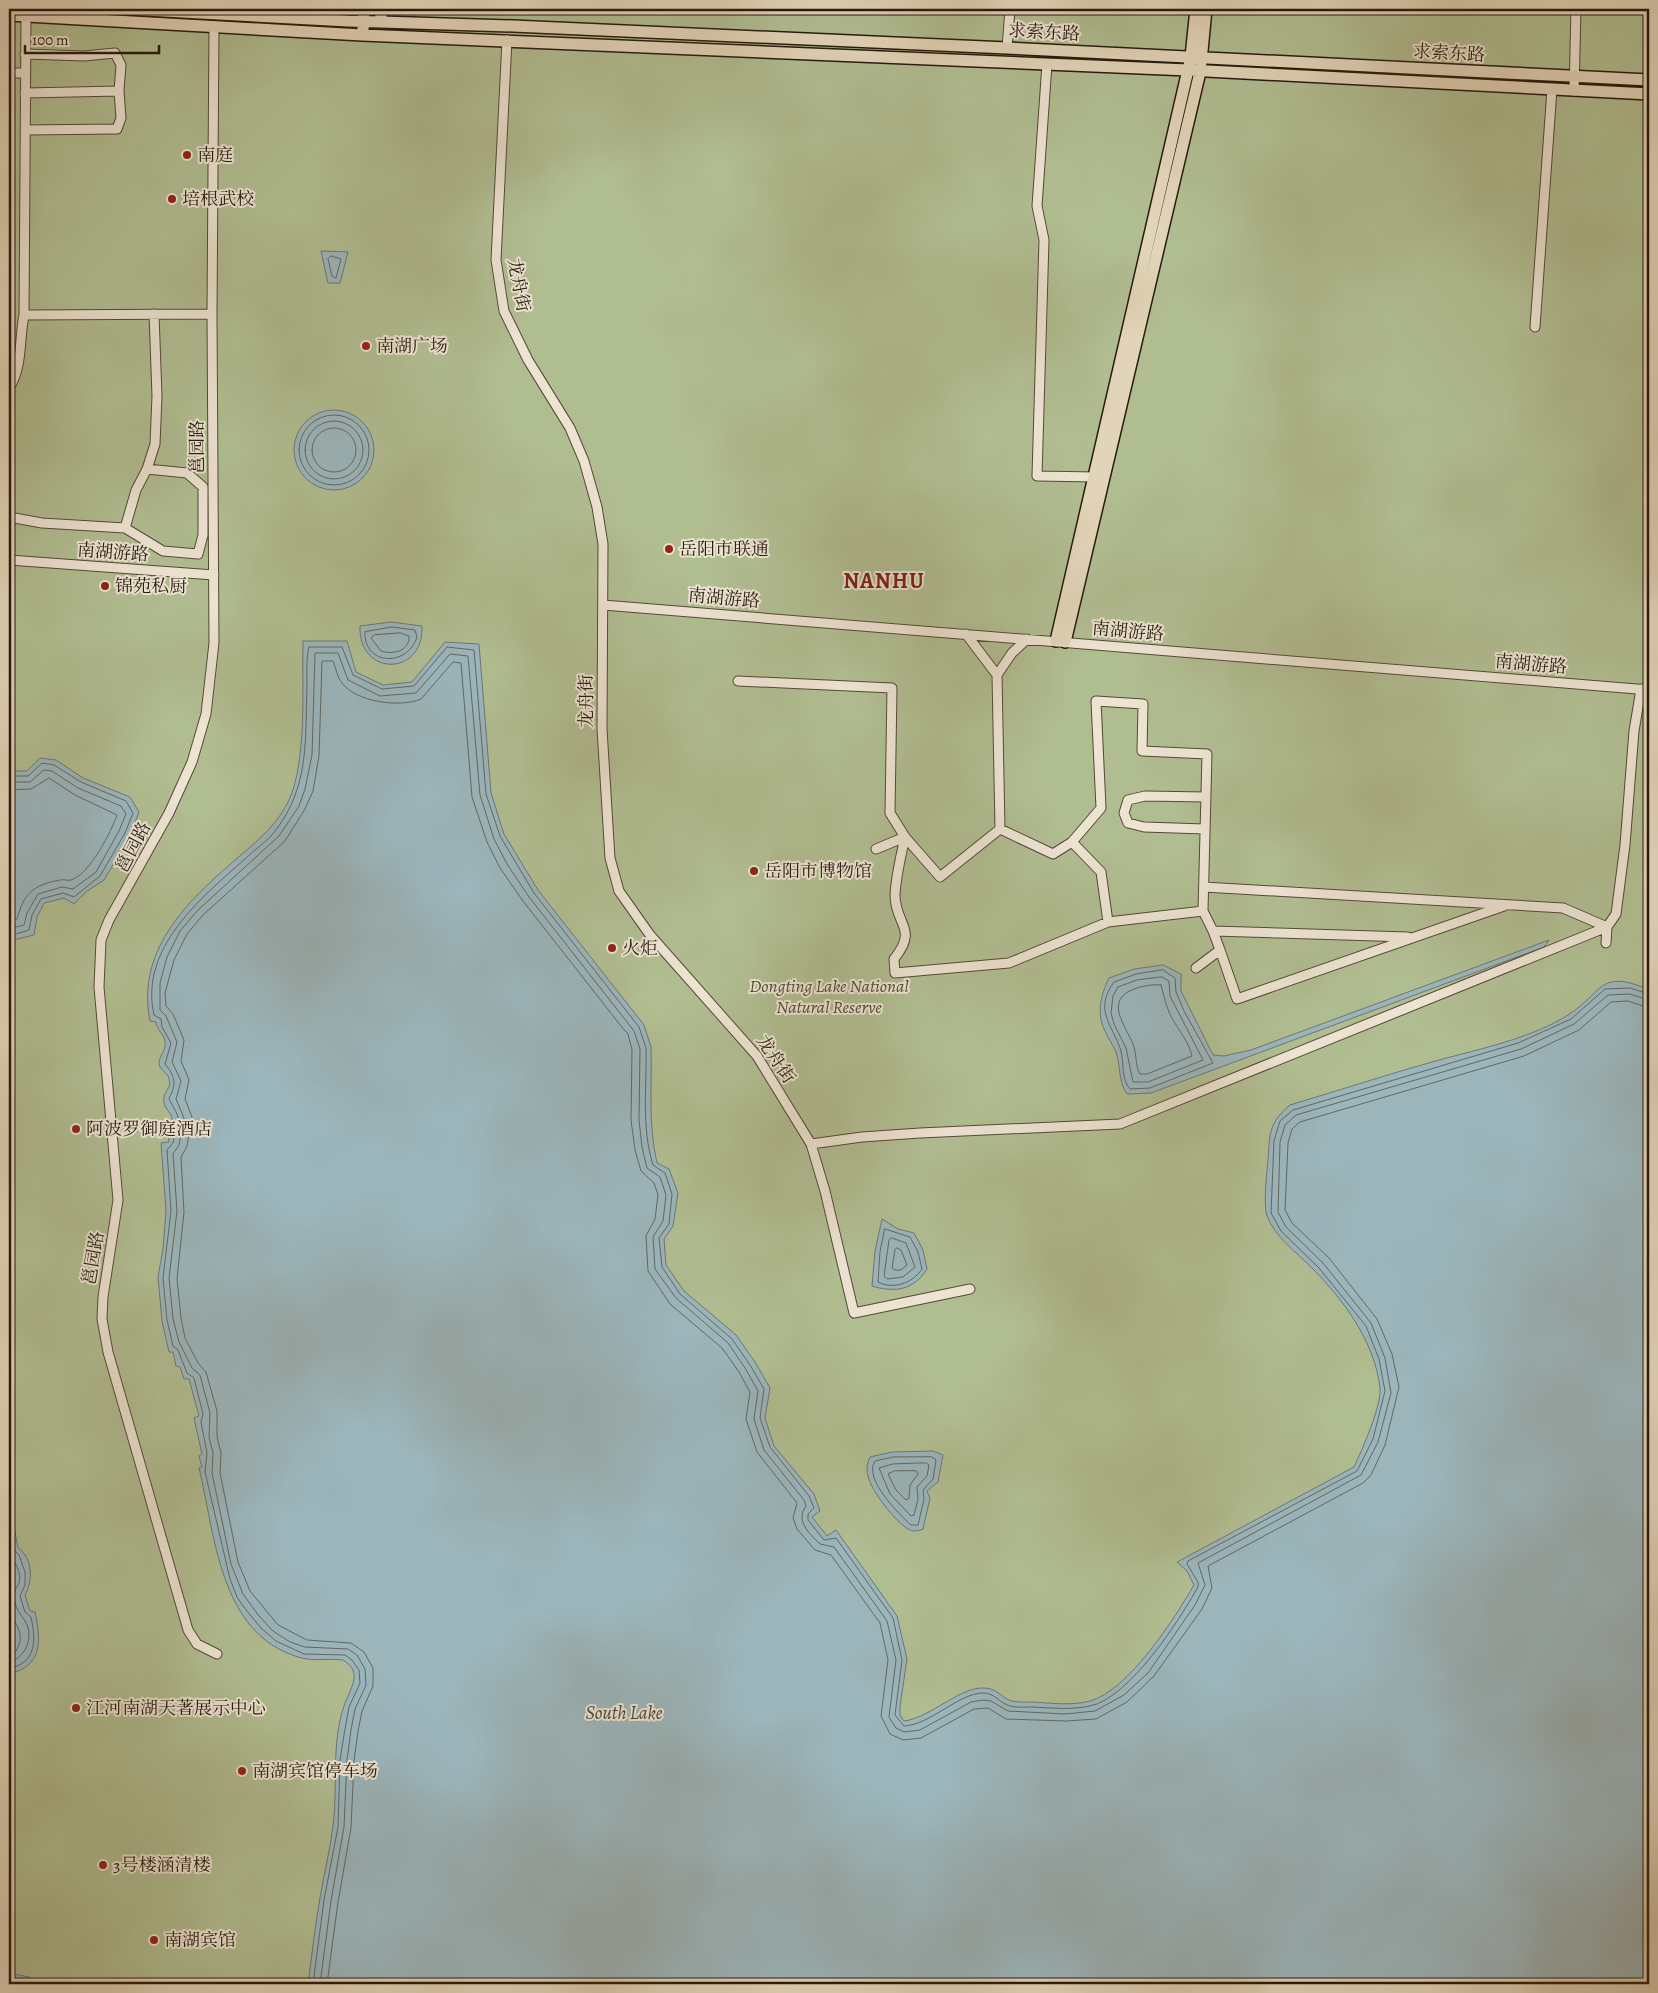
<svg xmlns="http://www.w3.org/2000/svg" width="1658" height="1993" font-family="Alegreya,'Noto Serif SC',serif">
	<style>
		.green { fill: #b0bd91; stroke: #6b6c50 }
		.water { fill: #9bb5bb; stroke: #6c7776 }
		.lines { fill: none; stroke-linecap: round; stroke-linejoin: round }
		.shore { stroke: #606864; stroke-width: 1 }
		.minor-casing { stroke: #554838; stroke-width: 11 }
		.major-casing { stroke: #261a0e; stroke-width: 14 }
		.minor { stroke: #ece3d1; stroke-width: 9 }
		.major { stroke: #e2d4b8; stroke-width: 11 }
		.poi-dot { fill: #8f2418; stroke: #ece3d1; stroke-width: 2 }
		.labels { text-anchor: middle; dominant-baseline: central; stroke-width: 4; stroke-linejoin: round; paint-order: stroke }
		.street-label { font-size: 18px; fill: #261a0e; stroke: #ece3d1 }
		.poi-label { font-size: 18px; fill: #261a0e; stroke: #ece3d1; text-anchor: start }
		.park-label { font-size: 18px; font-style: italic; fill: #4f4b35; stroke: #ece3d1 }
		.water-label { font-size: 19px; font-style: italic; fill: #494842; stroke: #ece3d1 }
		.district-label { font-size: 22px; font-weight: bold; letter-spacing: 1px; fill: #7a1f14; stroke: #ece3d1 }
	</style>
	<rect width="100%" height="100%" fill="#e2d4b8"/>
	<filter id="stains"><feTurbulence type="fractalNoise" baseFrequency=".004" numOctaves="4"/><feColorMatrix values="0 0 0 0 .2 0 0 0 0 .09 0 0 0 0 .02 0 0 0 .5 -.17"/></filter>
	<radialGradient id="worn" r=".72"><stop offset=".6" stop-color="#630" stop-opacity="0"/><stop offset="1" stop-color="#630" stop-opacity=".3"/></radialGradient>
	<path class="green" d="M9,9H1649V1984H9Z"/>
	<path class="water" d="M321,251L348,252L340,283H328Z
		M294 450a40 40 0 1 1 80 0a40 40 0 1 1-80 0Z
		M391,622L422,626C424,677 358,677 360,626Z
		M303,641H347L356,672L383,685L412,682L445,642L479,644L491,793L504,834L538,890L644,1025L651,1047C652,1087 648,1124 657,1163L669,1169L678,1193L673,1226L664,1239L666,1265L684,1291L736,1335L755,1362L770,1388L765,1418L774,1446L814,1494L820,1511L812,1517L827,1536L836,1530L897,1616L907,1659L900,1706V1715L904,1721C930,1718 959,1687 984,1688C994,1688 999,1694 1007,1699C1013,1703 1026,1702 1033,1702C1050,1703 1073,1706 1090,1701C1128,1691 1175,1618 1194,1585L1187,1571L1177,1562L1354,1467C1362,1450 1382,1405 1380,1388C1375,1342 1343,1299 1311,1267C1296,1252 1275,1237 1267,1216C1263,1204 1267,1172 1268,1159C1270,1132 1269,1123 1290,1105C1340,1090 1389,1074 1439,1060C1480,1049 1532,1038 1568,1015C1602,994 1599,967 1649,990V1984H308C312,1955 315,1926 320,1898C324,1874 330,1850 333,1826C338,1787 331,1744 344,1706C350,1688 364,1673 343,1660C328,1658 313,1662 298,1657C219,1633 215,1534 199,1468L202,1467L199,1456L202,1454L194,1418L199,1416L189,1379H184L180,1367L176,1366L173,1352H169L162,1321L158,1277L163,1249L166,1211L161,1143L169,1142L168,1132C181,1113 161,1112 164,1097C165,1090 172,1088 169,1079C168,1073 163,1072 160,1067C156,1058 167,1051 165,1042C164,1033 157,1031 156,1022L150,1021C135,947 192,897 242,854C261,838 278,823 289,800C307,761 302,686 303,641Z
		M40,758L56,760L83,778L130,797L139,812L130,836L104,880L87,891L74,904L64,898L44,903L37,917L34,935L9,941V771H27Z
		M1549,940L1544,947L1151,1093L1127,1094C1118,1081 1121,1067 1116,1052C1113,1045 1108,1038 1105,1031C1096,1013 1101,995 1109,978L1134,969L1163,965L1181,974V991L1213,1055L1224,1056L1251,1050Z
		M882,1219L898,1229L914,1233L923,1250L927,1269C914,1290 895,1293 872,1286L875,1251Z
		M933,1451L943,1455L938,1482L927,1491L930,1498L923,1529C918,1531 913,1532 908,1529C894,1520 872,1492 868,1476C866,1469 867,1464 870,1457L892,1452Z
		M9,1521L15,1532L18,1548C33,1558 33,1581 25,1595L30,1611L35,1612C41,1640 43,1666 9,1674Z
		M9,1973L29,1977L32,1984H9Z"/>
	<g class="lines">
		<path class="shore" d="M331,256L341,259L336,278L332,276L328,259Z
			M299 450a35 35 0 1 1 70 0a35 35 0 1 1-70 0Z
			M305 450a29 29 0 1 1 58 0a29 29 0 1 1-58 0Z
			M312 450a22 22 0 1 1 44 0a22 22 0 1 1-44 0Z
			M392,627L415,630L417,637C407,668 363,665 365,632Z
			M401,633L409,636C410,651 393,655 381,651L371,638L374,635Z
			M9,776H28L42,763L54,765L81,782L126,801L133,813L125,833L100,876L74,897L63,893L41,899L32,915L29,930L9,936
			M9,782H30L44,770L52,771L78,788L121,806L126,814L119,831L96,872L73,889L62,887L38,894L27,913L24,925L9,929
			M9,790L31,789L49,778L75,795L117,815C111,832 90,874 71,880C68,881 63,879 60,880C33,885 24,893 17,919L9,921
			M1163,970L1175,978L1176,992L1184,1011L1213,1063L1150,1088L1130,1089C1121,1079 1124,1063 1121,1051C1113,1025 1093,1011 1114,982L1136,974Z
			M1162,977L1169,981L1170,996L1203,1060L1148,1082H1133L1126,1048L1114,1024L1111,1013L1113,996L1118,987L1137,980Z
			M1161,985C1164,996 1166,1007 1172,1018C1179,1031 1189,1042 1192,1056L1147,1074H1140C1135,1066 1137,1054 1133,1044C1125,1025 1104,1000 1134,989C1142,986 1153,984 1161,985Z
			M885,1229L910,1237L918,1252L922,1269C913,1283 893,1290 878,1282L880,1252Z
			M892,1238L906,1243L915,1267L903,1277L887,1279L884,1276L889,1240Z
			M897,1248L901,1250L907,1265L901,1270H895L892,1268L895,1250Z
			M932,1457L936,1460L933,1479L923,1490L924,1499L918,1525H911C899,1514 863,1479 875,1461L893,1457Z
			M926,1463L929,1465L927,1476L917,1487L918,1499L914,1515L911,1516L890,1494L879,1468L893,1464Z
			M916,1471L918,1474L910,1485L909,1498L906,1500L896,1490L888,1474L894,1471Z
			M9,1531L13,1549L19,1555L25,1572V1585L20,1596L25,1612L31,1617C36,1641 37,1662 9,1669
			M9,1555C15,1561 22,1573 19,1583C17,1588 13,1591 14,1597C15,1608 20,1613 25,1621C35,1637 25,1659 9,1662
			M9,1611C16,1626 26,1634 16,1651L9,1655
			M313,1984L324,1900L338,1827L340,1760L345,1729L349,1707L360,1683L359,1670L352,1660L345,1655L304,1654L276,1641L262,1629L246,1610L237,1597L230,1579L205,1472L207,1453L201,1422L203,1414L194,1378L187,1373L178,1350L173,1346L167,1320L163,1278L171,1211L167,1150L173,1143C174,1134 179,1126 178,1118C177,1111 171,1105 169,1098C177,1084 175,1076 165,1064L171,1043L162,1027L161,1019L154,1015C139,948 201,898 245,859C255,849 267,842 276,830C310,785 305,738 307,685C307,673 306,658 309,647H342L353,675L382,689L414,686L447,647L474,650L486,794L500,836L534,893L639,1027L646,1048C647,1088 641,1126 653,1165L665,1173L672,1194L669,1224L659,1238L662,1267L680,1294L732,1339L750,1365L764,1389L760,1418L770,1447L809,1496L814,1508L808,1514V1520L824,1540L836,1538L893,1618L902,1660L895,1715L904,1726C930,1725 959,1693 983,1693C994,1693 998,1701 1007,1705C1014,1708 1025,1707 1033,1707C1051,1708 1072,1710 1090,1706C1129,1698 1179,1621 1198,1587V1582L1187,1564L1188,1561L1357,1471L1373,1439L1385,1391L1379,1359L1366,1326L1319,1268L1281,1231L1271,1213L1274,1141L1280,1121L1293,1110L1518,1043L1571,1019L1605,989L1630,988L1649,994
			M320,1984L331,1901L344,1827L347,1760L351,1730L355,1709L366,1685L365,1669L357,1655L348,1649L305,1647L290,1642L273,1631L259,1616L243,1594L231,1564L212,1473L213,1453L209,1437L210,1413L200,1375L192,1368L179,1342L173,1319L169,1278L177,1211L173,1154L179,1145L184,1118L176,1099L181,1081L172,1062L177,1042L166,1016L160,1010V983L167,957L180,931L198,910L279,836L299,806L305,789L312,755L315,653H338L348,680L380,696L416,693L450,654L468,656L480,795L494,839L507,864L529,897L627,1022L634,1031L640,1049L639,1120L642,1147L647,1168L660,1177L666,1195L663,1221L653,1237L655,1269L676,1298L728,1343L745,1368L758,1391L754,1419L764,1450L804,1500L806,1506C795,1521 809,1533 820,1544L834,1547L887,1621L896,1660L889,1717L896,1728L904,1732L920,1730L971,1702L983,1700L991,1701L1008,1711L1065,1714L1095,1711L1124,1695L1148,1673L1195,1605L1205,1585L1198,1563L1361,1475L1378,1442L1391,1393L1385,1358L1371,1323L1323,1263L1286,1227L1278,1212L1280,1142L1285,1125L1296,1115L1521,1049L1574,1024L1608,995L1629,994L1649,1000
			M327,1984L338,1902L351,1828L354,1761L358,1731L362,1711L373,1686V1668L364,1652L351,1643L307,1640L278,1625L250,1591L238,1562L220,1473L221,1453L217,1437V1411L206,1372L198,1363L185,1338L181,1318L177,1279L184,1212L181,1157L187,1146L192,1117L185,1099L189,1080L181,1061L184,1040L173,1014L166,1006L165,993L174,960L187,934L203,915L285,841L305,809L313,791L319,756L322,661H333C336,668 337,677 342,683C356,702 400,708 421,699L453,662L461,663L472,797L487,842L500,868L523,901L621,1026L628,1034L632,1050L631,1120L635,1150L641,1171L654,1183L658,1195L655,1219L646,1236L648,1271L670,1304L722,1348L739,1372L750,1392L746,1419L757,1452L797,1503L793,1518L797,1529L815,1550L831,1555L880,1623L888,1660L881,1716L890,1734L903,1740L921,1738L974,1709L988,1708L1006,1719L1066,1721L1096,1719L1127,1702L1154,1676L1202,1609L1212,1588L1208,1566L1363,1483L1371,1475L1385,1445L1399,1387L1392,1354L1377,1319L1329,1258L1292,1223L1285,1210L1288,1143L1292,1129L1300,1122L1524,1056L1579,1030L1611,1002L1628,1001L1649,1008"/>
		<g class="minor-casing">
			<path id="minor" d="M26,16L24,315L212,314
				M214,26L212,314L214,643L206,714L192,762L169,813L109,920L101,940L99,987L118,1200L103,1297L102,1319L108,1352L188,1630L197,1644L217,1654
				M507,40L496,260L504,311L528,360L570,428L584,461L597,507L603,544L602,729L610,858L619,891L650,935L757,1056L811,1144L825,1191L854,1313L970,1289
				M1007,48L1010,9
				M1047,64L1037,206L1044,240L1037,476L1096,477
				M9,73H25
				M1574,91L1576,9
				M25,93L119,91
				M25,130L117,129L121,118L119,91L121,65L115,53L84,56L25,54
				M1535,327L1552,89
				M9,388C23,367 19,339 24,315
				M9,517L42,523L125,528L136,490L147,469L155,444L157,396L154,314
				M125,528L163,551L198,554L203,535V487L187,473L147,469
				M9,560L214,575
				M603,605L1649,690
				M966,634L997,675L1012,653L1027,639
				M738,681L892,688L890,813L905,837L940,877L1000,829L997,675
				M1205,829L1144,827L1128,823L1124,813L1128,800L1145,796L1206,797
				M905,837C901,856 896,875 895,895C895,925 919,928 894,959L895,973L1009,963L1108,922L1203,911L1207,754L1142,751L1143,704L1096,701L1101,808L1072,842L1053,854L1000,829
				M1072,842L1101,872L1108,922
				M876,849L905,837
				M1204,887L1563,908L1607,927L1606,943
				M1213,931L1408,937
				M1220,950L1237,999L1504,906
				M1196,968L1220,950L1213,931L1203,911
				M811,1144L862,1137L920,1133L1120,1124L1607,927L1616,914L1625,845L1634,731L1641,689"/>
		</g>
		<g class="major-casing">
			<path id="major" d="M127,9L348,21L513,26L1007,48L1649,80
				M9,15L362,35L1188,70L1649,94
				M381,22V9
				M363,29L364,9
				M1056,641L1191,57L1196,9
				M1065,642L1200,72L1206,9"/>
		</g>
		<use href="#minor" class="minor"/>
		<use href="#major" class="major"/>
	</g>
	<g class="poi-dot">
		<circle cx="187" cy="155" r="5"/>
		<circle cx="172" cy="199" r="5"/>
		<circle cx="366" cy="346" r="5"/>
		<circle cx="669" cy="549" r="5"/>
		<circle cx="105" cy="586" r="5"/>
		<circle cx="754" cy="871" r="5"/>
		<circle cx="612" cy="948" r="5"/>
		<circle cx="76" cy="1129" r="5"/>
		<circle cx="76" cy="1708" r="5"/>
		<circle cx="242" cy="1771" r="5"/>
		<circle cx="103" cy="1865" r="5"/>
		<circle cx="154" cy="1940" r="5"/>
	</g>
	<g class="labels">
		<g class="street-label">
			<text transform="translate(1044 32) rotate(3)">求索东路</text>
			<text transform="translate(1449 53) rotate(3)">求索东路</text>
			<text transform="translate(519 285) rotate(79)">龙舟街</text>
			<text transform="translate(197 447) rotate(-90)">邕园路</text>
			<text transform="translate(113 552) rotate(4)">南湖游路</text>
			<text transform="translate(724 598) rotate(5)">南湖游路</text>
			<text transform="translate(1128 631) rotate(5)">南湖游路</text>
			<text transform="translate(1531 664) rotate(5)">南湖游路</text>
			<text transform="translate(586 701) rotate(-90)">龙舟街</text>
			<text transform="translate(133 847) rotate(-62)">邕园路</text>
			<text transform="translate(776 1059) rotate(56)">龙舟街</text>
			<text transform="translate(93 1258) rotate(-80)">邕园路</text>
		</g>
		<g class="poi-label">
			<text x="197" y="155">南庭</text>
			<text x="182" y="199">培根武校</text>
			<text x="376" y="346">南湖广场</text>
			<text x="679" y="549">岳阳市联通</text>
			<text x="115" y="586">锦苑私厨</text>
			<text x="764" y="871">岳阳市博物馆</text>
			<text x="622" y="948">火炬</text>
			<text x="86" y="1129">阿波罗御庭酒店</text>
			<text x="86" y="1708">江河南湖天著展示中心</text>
			<text x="252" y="1771">南湖宾馆停车场</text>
			<text x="113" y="1865">3号楼涵清楼</text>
			<text x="164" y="1940">南湖宾馆</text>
		</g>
		<g class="park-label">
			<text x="829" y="986">Dongting Lake National<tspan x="829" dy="21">Natural Reserve</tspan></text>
		</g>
		<g class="water-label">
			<text x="624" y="1713">South Lake</text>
		</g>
		<g class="district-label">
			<text x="884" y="581">NANHU</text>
		</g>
	</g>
	<rect width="1658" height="1993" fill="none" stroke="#e2d4b8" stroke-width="30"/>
	<rect x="10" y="10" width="1638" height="1973" fill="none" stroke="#261a0e" stroke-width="2.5"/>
	<rect x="15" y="15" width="1628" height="1963" fill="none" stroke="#261a0e"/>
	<path d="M25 45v8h134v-8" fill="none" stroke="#261a0e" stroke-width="2.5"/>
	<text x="32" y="45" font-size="15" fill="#261a0e" stroke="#ece3d1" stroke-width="4" paint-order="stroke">100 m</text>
	<rect width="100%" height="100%" filter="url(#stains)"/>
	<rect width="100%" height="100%" fill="url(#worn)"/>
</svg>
